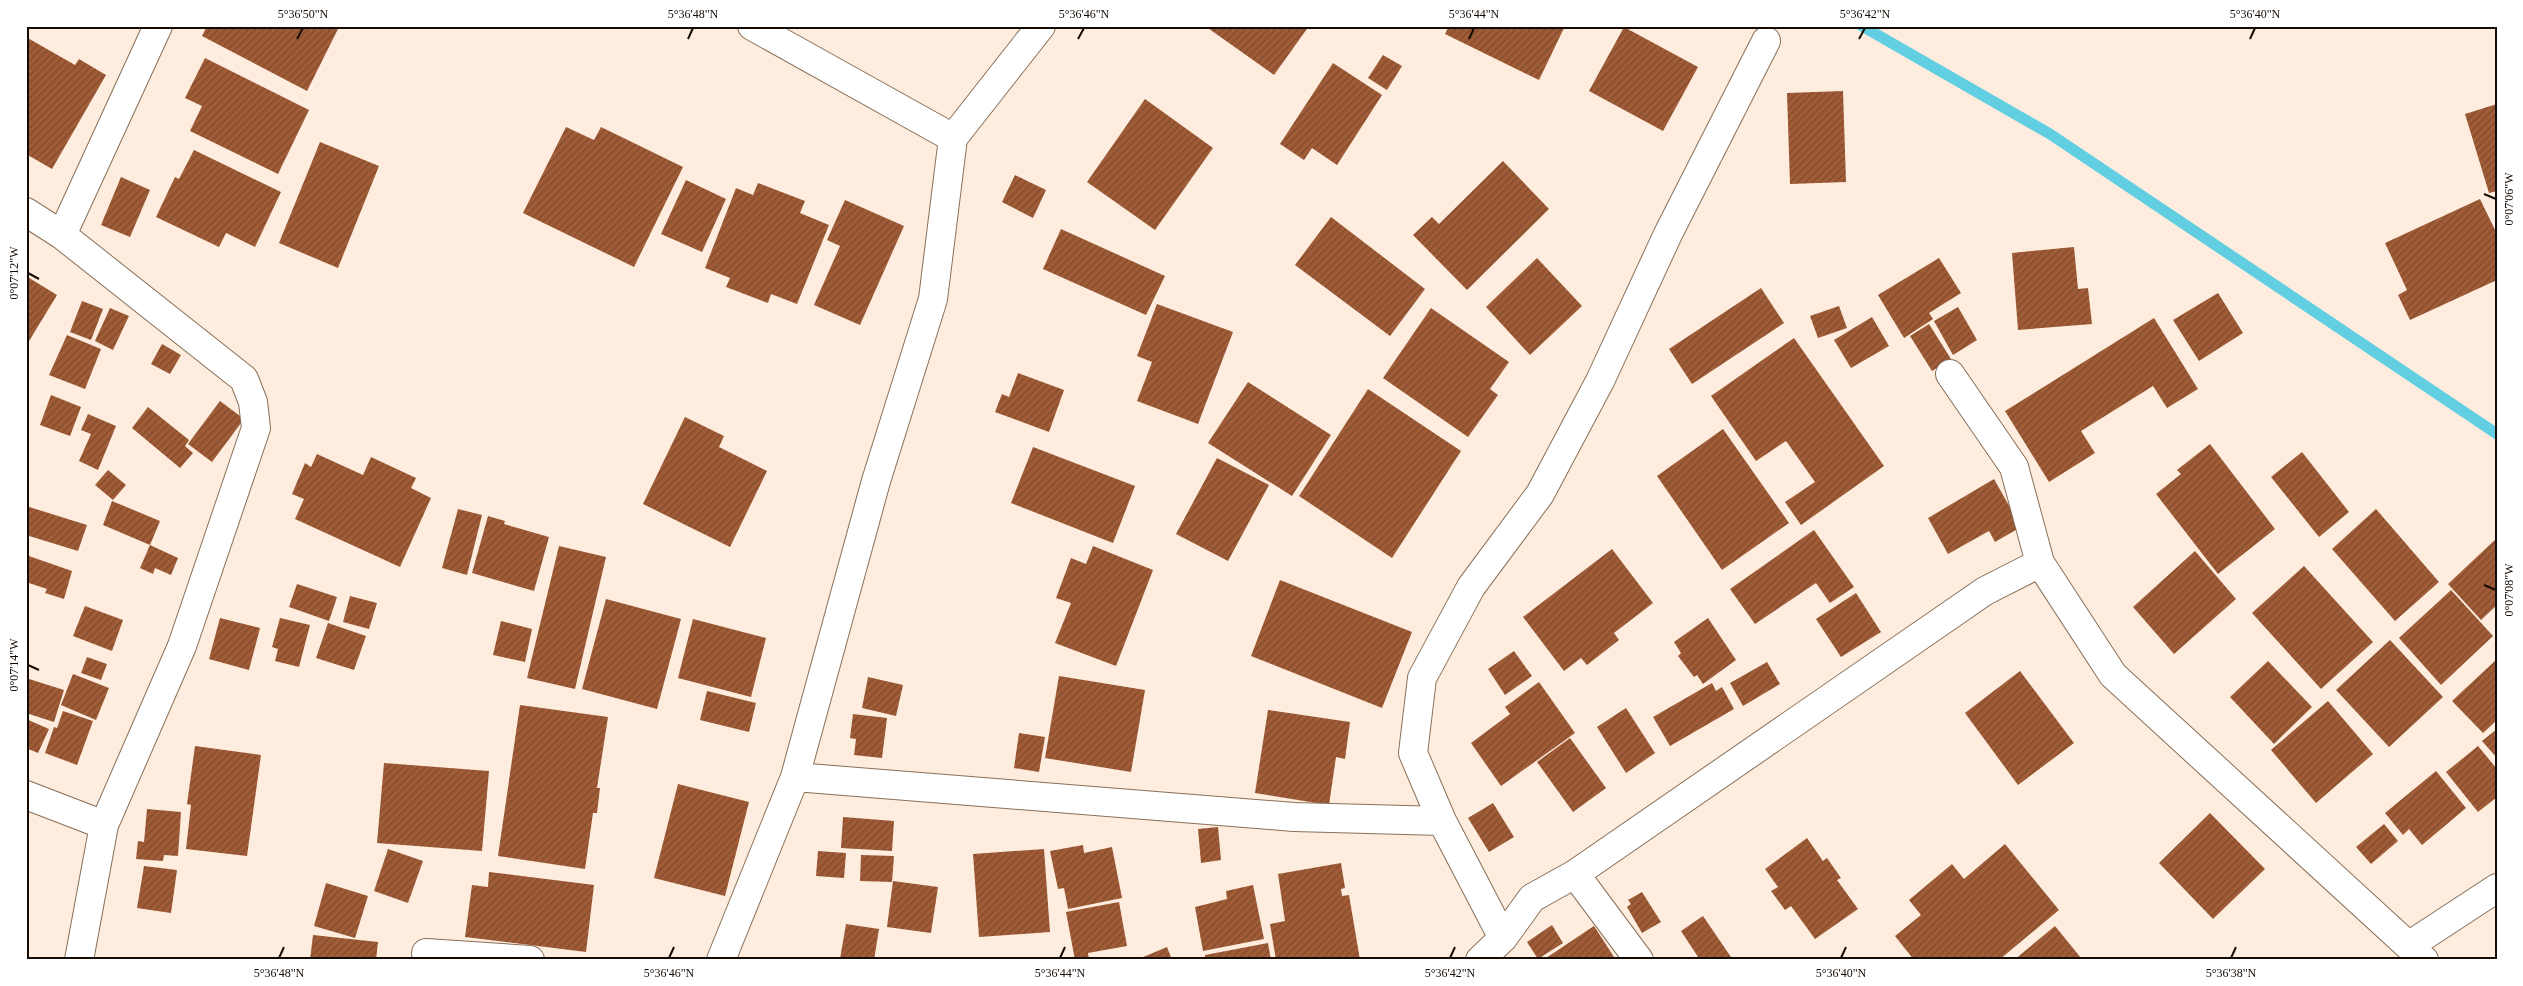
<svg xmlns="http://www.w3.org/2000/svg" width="2523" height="986" font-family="'Times New Roman',serif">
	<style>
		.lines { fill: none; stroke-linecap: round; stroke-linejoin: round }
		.stream { stroke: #61cfe1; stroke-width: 11 }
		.building { fill: url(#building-hatch) }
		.minor-casing { stroke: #886f58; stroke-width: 30 }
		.minor { stroke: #fff; stroke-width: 28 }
		.ticks { fill: none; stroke: #140b04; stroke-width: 2 }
		.neatline { fill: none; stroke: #140b04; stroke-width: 2 }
		.ticks-label { font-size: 12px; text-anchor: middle; fill: #140b04 }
	</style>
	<defs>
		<pattern id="building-hatch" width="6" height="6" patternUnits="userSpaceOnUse" patternTransform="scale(1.25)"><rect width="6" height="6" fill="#a05c37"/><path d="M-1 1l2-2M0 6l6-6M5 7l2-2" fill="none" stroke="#814a2c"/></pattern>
	</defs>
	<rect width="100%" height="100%" fill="#feedde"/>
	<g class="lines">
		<path class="stream" d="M1862,26L2050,134L2497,434"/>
	</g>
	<path class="building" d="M207,26H338L339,27L307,91L202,36Z
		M1205,26H1309L1274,75Z
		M1449,26H1565L1539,80L1445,34Z
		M1624,27L1698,67L1663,131L1589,91Z
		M26,37L75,65L79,59L106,75L52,169L26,154Z
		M1383,55L1402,66L1387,90L1368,78Z
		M205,58L309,110L278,174L190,131L202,106L185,98Z
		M1333,63L1382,95L1337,165L1312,148L1304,160L1280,144Z
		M1843,91L1846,182L1790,184L1787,93Z
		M1145,99L1213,148L1155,230L1087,182Z
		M2497,104V191L2489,193L2465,114Z
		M566,127L594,140L601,127L683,167L634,267L523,213Z
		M320,142L379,166L338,268L279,243Z
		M194,150L281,192L255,247L226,233L219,247L156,217L175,177L179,179Z
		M1503,161L1549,209L1467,290L1413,235L1432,217L1439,224Z
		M1015,175L1046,190L1033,218L1002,202Z
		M121,177L150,190L130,237L101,225Z
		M686,180L726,199L702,252L661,234Z
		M758,183L805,201L800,213L829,225L797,304L771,294L768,303L726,287L730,278L705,268L736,188L753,195Z
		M2480,199L2497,234V280L2410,320L2398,295L2407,290L2385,243Z
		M845,200L904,226L860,325L814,305L840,246L827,240Z
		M1331,217L1425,289L1390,336L1295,265Z
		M1061,229L1165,276L1146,315L1043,269Z
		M2074,247L2078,289L2088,288L2092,324L2018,330L2012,253Z
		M1537,258L1582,306L1530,355L1486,307Z
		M1939,258L1961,293L1929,313L1933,319L1904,338L1878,295Z
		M26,276L57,295L26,346Z
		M1761,288L1784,323L1692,384L1669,349Z
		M2218,293L2243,333L2199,361L2173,320Z
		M82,301L103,309L91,340L70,332Z
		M1157,304L1233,332L1198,424L1137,401L1152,362L1137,356Z
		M1839,306L1847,328L1818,338L1810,316Z
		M1958,307L1977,340L1953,355L1934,321Z
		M110,308L129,316L113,350L95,341Z
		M1431,308L1509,362L1490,389L1498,395L1468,437L1383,378Z
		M1872,317L1889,346L1851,368L1834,340Z
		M2154,318L2198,389L2167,408L2153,386L2081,431L2095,453L2049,482L2005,411Z
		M1929,324L1951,359L1932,371L1910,336Z
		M67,335L101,349L85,389L49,375Z
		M1794,338L1884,466L1801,525L1785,502L1815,482L1786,441L1756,461L1711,396Z
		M162,344L181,355L170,374L151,364Z
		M1018,373L1064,390L1049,432L995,412L1002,394L1009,397Z
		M1248,382L1331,435L1292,496L1208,443Z
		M1368,389L1461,451L1392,558L1299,496Z
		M51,395L81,407L70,436L40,425Z
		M220,401L244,419L212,462L188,444Z
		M148,407L189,440L185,446L193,453L180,468L132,428Z
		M88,414L116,426L98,470L79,461L91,434L81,430Z
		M685,417L724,436L719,447L767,471L730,547L643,504Z
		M1723,429L1789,523L1722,570L1657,476Z
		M2210,444L2275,529L2218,574L2156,494L2181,474L2177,470Z
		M1033,447L1135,486L1113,543L1011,503Z
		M2302,452L2349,512L2319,537L2271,477Z
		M317,454L363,475L371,457L416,478L411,488L431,498L400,567L295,519L304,499L292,494L305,463L311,467Z
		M1217,458L1269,485L1228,561L1176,534Z
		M108,470L126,485L113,500L95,485Z
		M1994,479L2021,527L1995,542L1989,531L1948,554L1928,518Z
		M112,501L160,521L150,545L103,525Z
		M26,506L87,525L78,551L26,535Z
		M458,509L482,515L467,575L442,568Z
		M2376,509L2439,582L2395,621L2332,549Z
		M488,516L505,521L504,524L549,537L534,591L472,573Z
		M1814,530L1854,587L1830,603L1816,583L1755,624L1730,589Z
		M2497,538V605L2481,620L2448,584Z
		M150,545L178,558L171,575L155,568L153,574L140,568Z
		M559,546L606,557L575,689L527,678Z
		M1093,546L1153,570L1116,666L1055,643L1071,603L1056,598L1071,558L1086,564Z
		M1612,549L1653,603L1614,633L1619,640L1587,665L1581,658L1564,671L1523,617Z
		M2195,551L2236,599L2174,654L2133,607Z
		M26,555L72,571L64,599L45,593L47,589L26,582Z
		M2304,566L2373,642L2321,689L2252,613Z
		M1280,580L1412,632L1382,708L1251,656Z
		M297,584L337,597L329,621L289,607Z
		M2451,590L2493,636L2441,685L2399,638Z
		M1856,593L1881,632L1841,657L1816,619Z
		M350,596L377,603L369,629L343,622Z
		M606,599L681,619L657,709L582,689Z
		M85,606L123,620L112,651L73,636Z
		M220,618L260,628L249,670L209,659Z
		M280,618L310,625L299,667L275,661L278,649L272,647Z
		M1708,618L1736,660L1703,684L1697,675L1694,677L1678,656L1681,653L1674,642Z
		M693,619L766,638L751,697L678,678Z
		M501,621L532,629L525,662L493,655Z
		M328,623L366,636L354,670L316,658Z
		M2390,640L2443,697L2389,747L2336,690Z
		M1514,651L1532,676L1505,695L1488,669Z
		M87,657L107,664L101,680L81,673Z
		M2497,659V720L2483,733L2452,701Z
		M2268,661L2312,707L2274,744L2230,697Z
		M1767,662L1780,684L1743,706L1730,683Z
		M2020,671L2074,743L2018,785L1965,713Z
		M73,674L109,688L96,720L61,705Z
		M1059,676L1145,690L1131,772L1045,758Z
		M868,677L903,685L896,716L862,708Z
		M26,678L64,690L54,722L26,713Z
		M1539,682L1575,733L1501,786L1471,743L1510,714L1505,707Z
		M1712,683L1716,691L1722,687L1734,709L1670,746L1653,717Z
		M707,691L756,703L749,732L700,720Z
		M2328,701L2373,754L2316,803L2271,750Z
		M520,705L608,717L597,788H600L597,813H593L585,869L498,856Z
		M1626,708L1655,753L1626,773L1597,727Z
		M1268,710L1350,722L1345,759L1336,757L1329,805L1255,793Z
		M63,711L93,721L77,765L45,753L54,727L57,728Z
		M853,714L887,718L882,758L854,755L856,739L850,738Z
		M26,719L49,729L38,753L26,748Z
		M2497,729V758L2482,741Z
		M1019,733L1045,737L1039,772L1014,768Z
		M1570,738L1606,788L1573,812L1537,762Z
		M195,746L261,755L247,856L186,849L191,805L187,804Z
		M2478,746L2497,769V797L2478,812L2446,772Z
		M384,763L489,771L482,851L377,843Z
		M2436,771L2466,808L2422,845L2409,829L2403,835L2385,813Z
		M678,784L749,802L725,896L654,878Z
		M1493,803L1514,837L1489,852L1468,818Z
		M147,809L181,812L178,856L164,855L163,861L136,859L138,841L144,842Z
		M2210,813L2265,869L2213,919L2159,863Z
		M843,817L894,821L892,851L841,848Z
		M2384,824L2398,841L2371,864L2356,847Z
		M1218,827L1221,860L1201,863L1198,829Z
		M1807,838L1823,861L1827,858L1841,878L1837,880L1858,909L1815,939L1791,906L1785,910L1771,891L1778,887L1765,869Z
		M2005,844L2059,910L1999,960H1920L1918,957L1914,960L1895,936L1921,915L1909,900L1952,864L1964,879Z
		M1083,845L1084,853L1112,847L1122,898L1068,909L1064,888L1058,889L1050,851Z
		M388,849L423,861L408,903L374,891Z
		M1044,849L1050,932L979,937L973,854Z
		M818,851L846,853L844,878L816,876Z
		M861,855L894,856L892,882L860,881Z
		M1341,863L1345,888L1341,889L1342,896L1349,895L1360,960H1276L1270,924L1285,921L1278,874Z
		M144,866L177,870L171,913L137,908Z
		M489,872L594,885L586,952L465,937L472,885L488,887Z
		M893,881L938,887L931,933L887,927Z
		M326,883L368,896L355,938L314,926Z
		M1253,885L1264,939L1203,951L1195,907L1227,899L1226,891Z
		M1642,892L1661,922L1642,933L1627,907L1631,904L1628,900Z
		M1119,902L1127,946L1088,953L1089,960H1075L1066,912Z
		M1703,916L1733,960H1700L1681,931Z
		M846,924L879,929L874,960L840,959Z
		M1552,925L1563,943L1538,959L1527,942Z
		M1594,926L1616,960H1543Z
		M2055,926L2081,958L2079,960H2014Z
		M313,935L378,942L376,960H310Z
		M1268,943L1271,960H1205V955Z
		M1167,947L1172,960H1136Z"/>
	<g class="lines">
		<g class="minor-casing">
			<path id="minor" d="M752,26L953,138
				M26,212L62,235L244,379L253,402L256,428L182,646L104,825L79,960
				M62,235L158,26
				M1950,374L2014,467L2040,563
				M795,777L1294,817L1442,821
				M26,795L104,825
				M1575,874L1639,960
				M1503,938L1442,821L1413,753L1422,678L1471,587L1540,494L1600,381L1668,234L1766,41
				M2410,945L2497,888
				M426,953L530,960
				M721,960L795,777L876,481L933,299L953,138L1041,26
				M1480,960L1503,938L1532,898L1575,874L1985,591L2040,563L2113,675L2424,960"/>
		</g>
		<use href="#minor" class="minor"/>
	</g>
	<path class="ticks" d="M297,39L303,28M688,39L693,28M1078,39L1084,28M1469,39L1474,28M1859,39L1865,28M2250,39L2255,28M2484,194L2496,199M28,273L39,279M2484,585L2496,590M28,665L39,670M279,958L284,947M669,958L674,947M1060,958L1065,947M1450,958L1455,947M1841,958L1846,947M2231,958L2236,947"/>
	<rect width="2523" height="986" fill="none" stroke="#ffffff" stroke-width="55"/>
	<rect x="28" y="28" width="2468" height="930" class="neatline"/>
	<g class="ticks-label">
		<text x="303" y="18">5°36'50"N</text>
		<text x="693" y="18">5°36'48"N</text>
		<text x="1084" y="18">5°36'46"N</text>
		<text x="1474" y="18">5°36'44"N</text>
		<text x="1865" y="18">5°36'42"N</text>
		<text x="2255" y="18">5°36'40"N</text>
		<text transform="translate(2509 199) rotate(-90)" y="4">0°07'06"W</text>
		<text transform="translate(14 273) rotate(-90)" y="4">0°07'12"W</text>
		<text transform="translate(2509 590) rotate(-90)" y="4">0°07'08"W</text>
		<text transform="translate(14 665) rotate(-90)" y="4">0°07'14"W</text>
		<text x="279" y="977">5°36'48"N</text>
		<text x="669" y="977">5°36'46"N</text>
		<text x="1060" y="977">5°36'44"N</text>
		<text x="1450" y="977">5°36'42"N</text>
		<text x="1841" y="977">5°36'40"N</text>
		<text x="2231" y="977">5°36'38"N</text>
	</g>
</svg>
